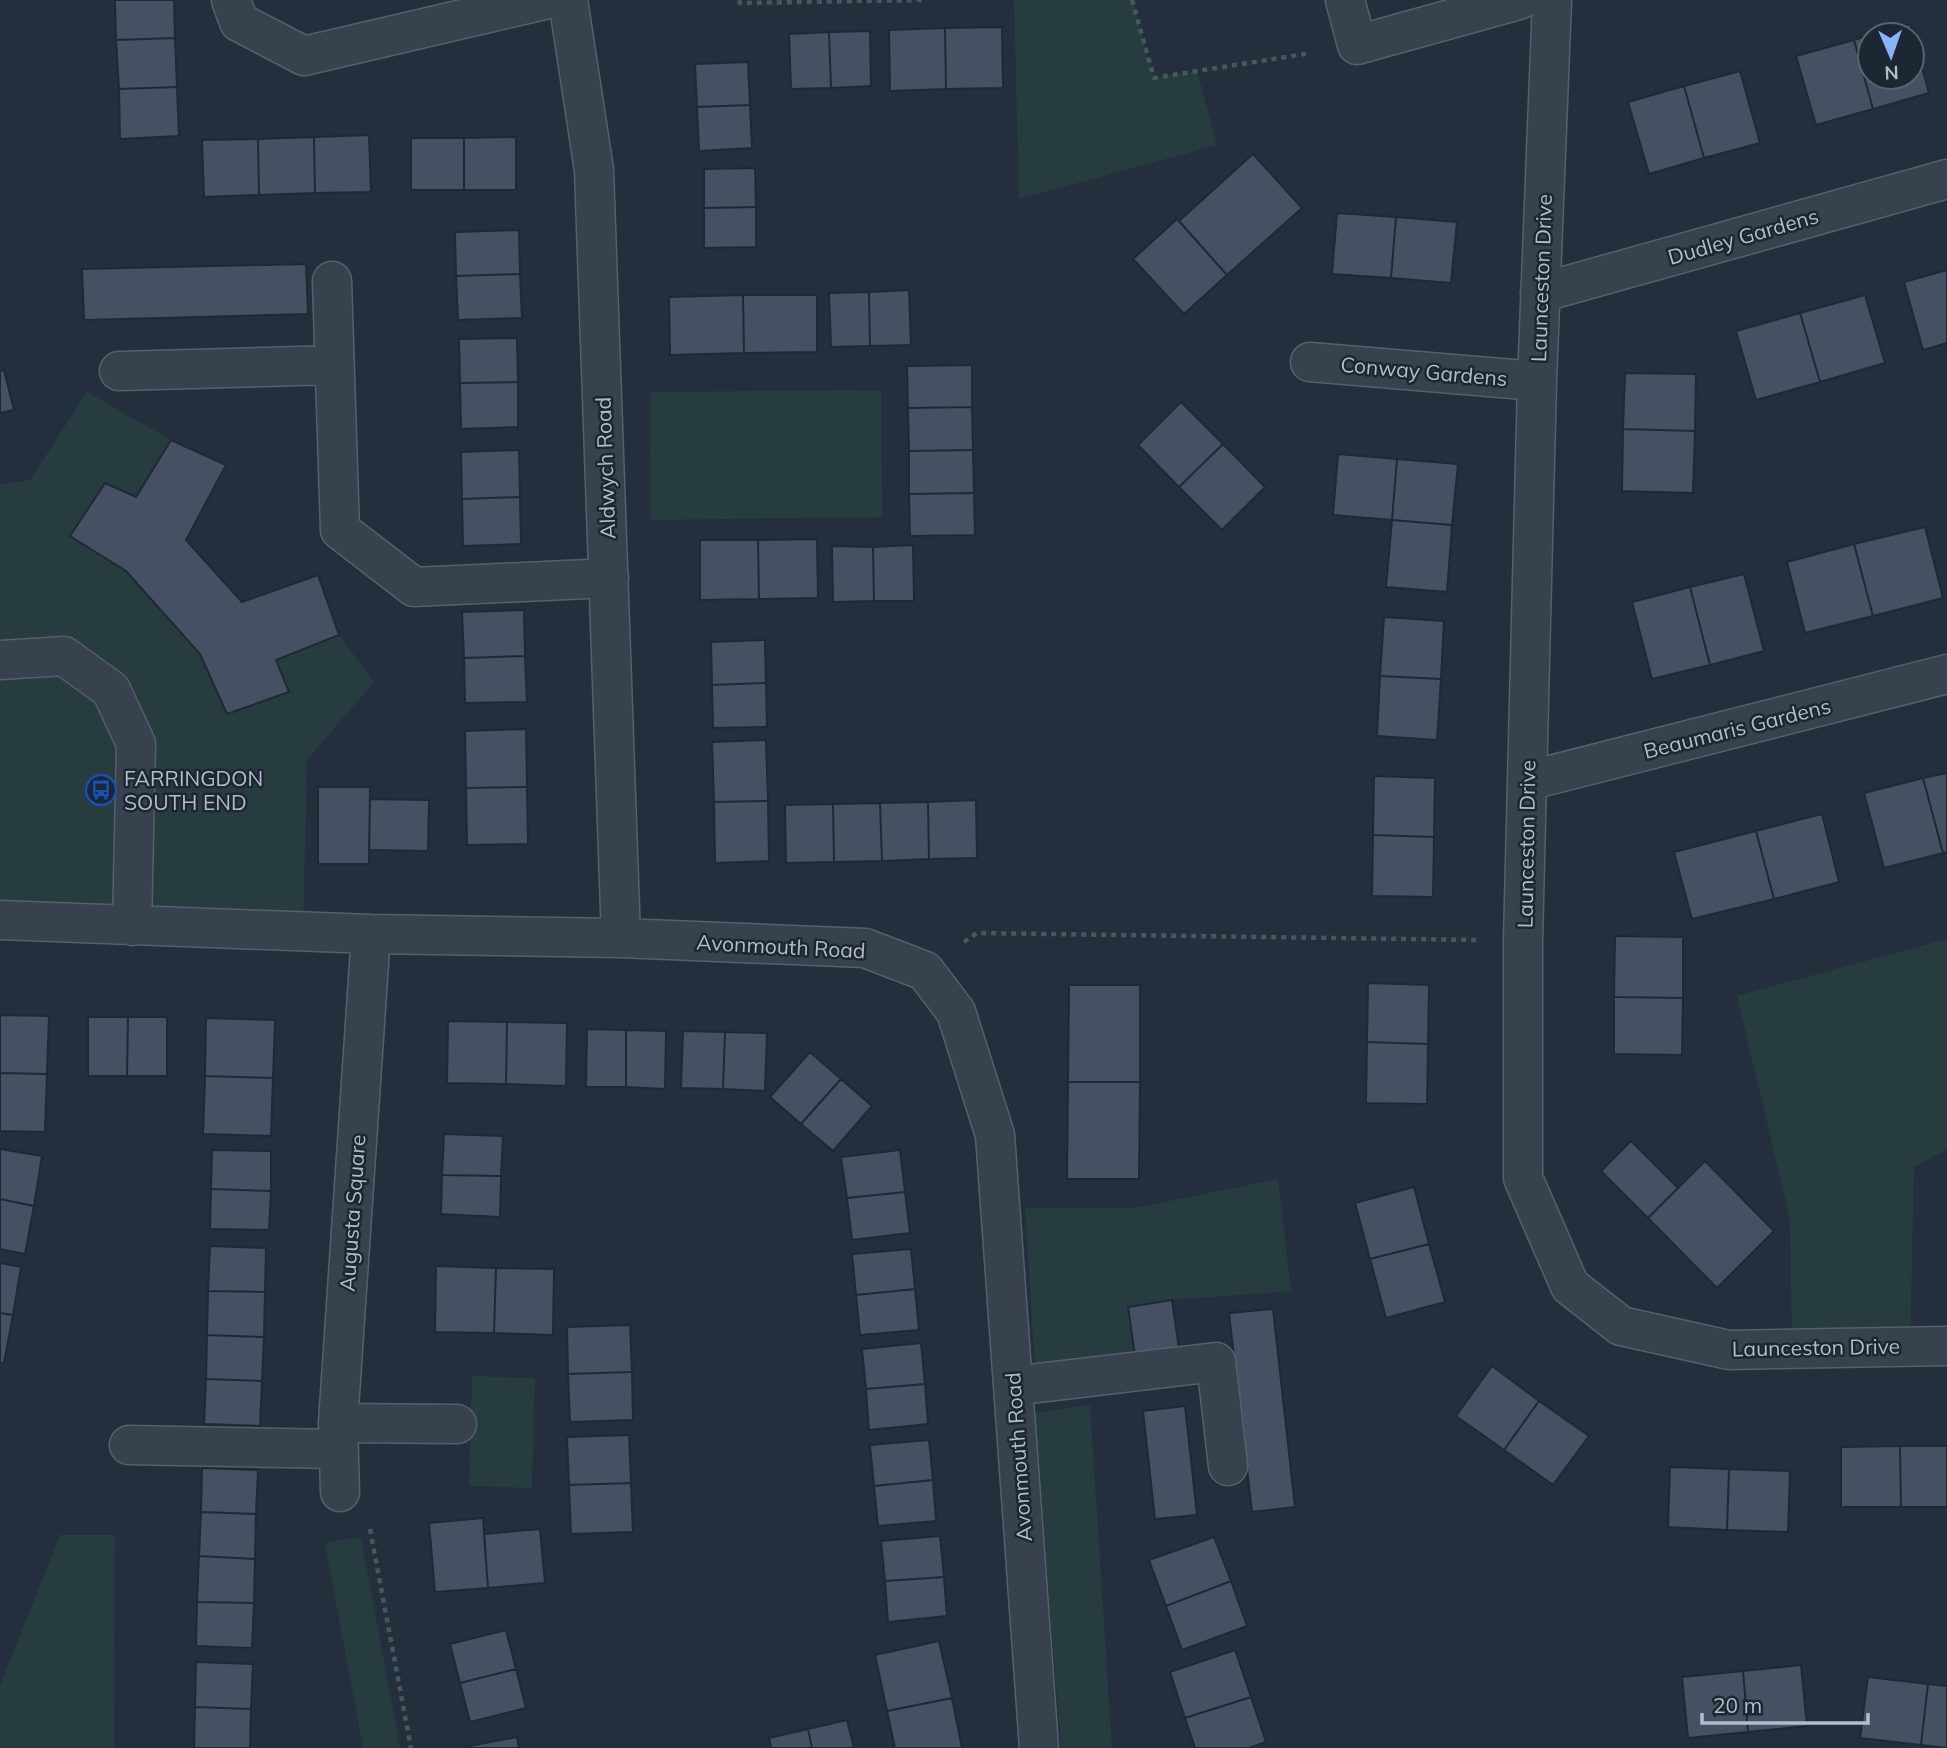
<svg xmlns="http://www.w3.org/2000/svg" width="1947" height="1748" font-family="Mulish,sans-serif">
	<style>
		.green { fill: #263c3f }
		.building { fill: #455162; stroke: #1f2835; stroke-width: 2 }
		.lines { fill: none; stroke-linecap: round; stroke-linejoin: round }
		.minor-casing { stroke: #565f6c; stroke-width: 41 }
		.path { stroke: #44595c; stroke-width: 4.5; stroke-dasharray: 5 5; stroke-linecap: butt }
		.minor { stroke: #38414e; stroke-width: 38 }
		.labels { text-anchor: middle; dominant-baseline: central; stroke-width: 5; stroke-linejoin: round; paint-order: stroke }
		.street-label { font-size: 21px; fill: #b4bcc9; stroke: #1d2633 }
		.poi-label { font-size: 21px; fill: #b4bcc9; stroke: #1d2633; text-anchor: start }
	</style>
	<rect width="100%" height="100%" fill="#242f3e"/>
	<path class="green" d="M1014,0H1132L1154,78L1197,71L1217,145L1019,199Z
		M881,390L882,517L651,520L650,392Z
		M87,392L171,440L136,497L71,536L126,571L200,654L227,714L289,692L276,660L339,635L374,682L307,760L303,932L0,920V485L30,480Z
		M1947,939V1149L1914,1167L1910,1346L1792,1349L1790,1219L1737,996Z
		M1278,1179L1291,1291L1172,1300L1128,1307L1135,1356L1035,1369L1025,1208H1134Z
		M472,1376L535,1378L532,1488L469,1486Z
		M1090,1405L1112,1748H1061L1034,1413Z
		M60,1535H115L114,1748H0V1685Z
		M361,1537L400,1748H363L325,1543Z"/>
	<path class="building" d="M115,0H174L175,38L116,40Z
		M1910,24L1929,93L1873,109L1854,40L1870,35V77H1912V35H1871Z
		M1002,27L1003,88L946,89L945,28Z
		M945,28L946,89L890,91L889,30Z
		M870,31L871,86L831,88L829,32Z
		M829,32L831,88L791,89L789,34Z
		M175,38L177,87L119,89L116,40Z
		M1854,40L1873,109L1816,125L1796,56Z
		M748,62L750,105L697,107L695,64Z
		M1740,71L1760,143L1704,158L1684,86Z
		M1684,86L1704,158L1649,174L1628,102Z
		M177,87L179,136L120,139L119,89Z
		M750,105L752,148L699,151L697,107Z
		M369,135L371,192L315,193L314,137Z
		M314,137L315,193L259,195L258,139Z
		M516,137V190H464V138Z
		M411,138H464V190H411Z
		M258,139L259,195L204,197L202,140Z
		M1253,154L1302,208L1227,275L1179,221Z
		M755,168L756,207L704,208V169Z
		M756,207V247L704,248V208Z
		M1337,213L1396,217L1391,278L1332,274Z
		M1396,217L1457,222L1451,283L1391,278Z
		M1177,219L1227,275L1184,314L1133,259Z
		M519,230L520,274L456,276L455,232Z
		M306,264L308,314L84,320L82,269Z
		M1947,270V343L1923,350L1904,282Z
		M520,274L522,318L458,320L456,276Z
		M909,290L911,345L870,346L869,292Z
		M869,292L870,346L831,347L829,293Z
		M743,295H817V352L744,353Z
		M743,295L744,353L670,355L669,297Z
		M1865,295L1885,363L1820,382L1800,313Z
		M1800,313L1820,382L1756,400L1736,331Z
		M517,338L518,382L460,383L459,339Z
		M972,365V407L908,408L907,366Z
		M4,370L14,410L0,413V371Z
		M1625,373L1696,374L1695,431L1623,429Z
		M518,382V427L461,429L460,383Z
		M1181,402L1223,444L1179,487L1138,445Z
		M972,407L973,450L909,451L908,408Z
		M1623,429L1695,431L1693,493L1622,491Z
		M171,440L226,465L186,540L242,602L318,575L339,635L276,660L289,692L227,714L200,654L126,571L70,536L105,483L136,497Z
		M1223,444L1265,487L1222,530L1179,487Z
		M519,450L520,497L462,499L461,452Z
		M973,450L974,493L909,494V451Z
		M1338,454L1397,459L1392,520L1333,515Z
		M1397,459L1458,464L1452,525L1392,520Z
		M974,493L975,535L910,536L909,494Z
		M520,497L521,544L463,546L462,499Z
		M1392,520L1452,525L1447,592L1386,587Z
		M1925,527L1943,598L1873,616L1854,544Z
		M817,539L818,598L759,599L758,540Z
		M700,540H758L759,599L700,600Z
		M1854,544L1873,616L1805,633L1787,562Z
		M913,545L914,601H874L873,547Z
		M832,546L873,547L874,601L833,602Z
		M1744,574L1764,651L1710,665L1690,587Z
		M1690,587L1710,665L1652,679L1632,602Z
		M524,610L525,656L464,658L462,612Z
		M1384,617L1444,621L1441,679L1380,676Z
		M765,640L766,683L712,685L711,642Z
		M525,656L527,702L465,703L464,658Z
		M1380,676L1441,679L1437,740L1377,736Z
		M766,683L767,727L713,728L712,685Z
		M526,729L527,787L466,788L465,731Z
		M766,740L768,801L714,802L712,742Z
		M1947,773V852L1943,853L1923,778Z
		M1374,776L1435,778L1434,837L1373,835Z
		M1923,778L1943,853L1884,868L1864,793Z
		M318,787H370L369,864H318Z
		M527,787L528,844L467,845L466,788Z
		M370,799L429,800L428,851L369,850Z
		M976,800L977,858L929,859L928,802Z
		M768,801L769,861L715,863L714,802Z
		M928,802L929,859L882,861L880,803Z
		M880,803L882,861L834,862L833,804Z
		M833,804L834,862L786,863L785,805Z
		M1822,814L1839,882L1774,899L1756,831Z
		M1756,831L1774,899L1692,919L1674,852Z
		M1373,835L1434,837L1433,897L1372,896Z
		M1615,936L1683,937V998L1614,997Z
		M1368,983L1429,985L1428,1044L1367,1042Z
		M1069,985H1140V1082H1068Z
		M1614,997L1683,998L1682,1055L1614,1054Z
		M0,1015L49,1016L47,1074L0,1073Z
		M88,1017H128L127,1076H88Z
		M128,1017H167V1076H127Z
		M206,1018L275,1020L273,1078L205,1076Z
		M448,1021L507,1022L506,1084L447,1083Z
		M507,1022L567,1023L566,1086L506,1084Z
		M587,1029L626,1030V1087H586Z
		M626,1030L666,1031L665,1089L626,1087Z
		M683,1031L725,1032L723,1089L681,1088Z
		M725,1032L767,1033L765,1091L723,1089Z
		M1367,1042L1428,1044L1427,1104L1366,1103Z
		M810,1052L841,1079L801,1124L770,1097Z
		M0,1073L47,1074L45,1132L0,1131Z
		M205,1076L273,1078L271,1136L203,1134Z
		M841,1079L872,1106L833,1151L801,1124Z
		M1068,1082H1140L1139,1179H1067Z
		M444,1134L503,1136L501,1176L442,1175Z
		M1631,1141L1678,1188L1648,1218L1601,1171Z
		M0,1149L42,1156L34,1206L0,1199Z
		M212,1150L271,1151V1191L211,1189Z
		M900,1150L905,1192L847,1198L841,1157Z
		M1705,1161L1774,1231L1717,1288L1648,1218Z
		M442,1175L501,1176L500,1217L441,1214Z
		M1414,1187L1429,1244L1370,1259L1355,1203Z
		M211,1189L271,1191L269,1230L210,1229Z
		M905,1192L910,1233L852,1240L847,1198Z
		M0,1199L34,1206L25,1254L0,1249Z
		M1429,1244L1445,1302L1386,1318L1370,1259Z
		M210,1246L266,1248L265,1292L208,1291Z
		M911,1249L915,1289L856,1295L852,1254Z
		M0,1263L21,1267L13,1315L0,1313Z
		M436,1266L496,1268L494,1333L435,1332Z
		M496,1268L554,1269L553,1335L494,1333Z
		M915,1289L919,1330L860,1335L856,1295Z
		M208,1291L265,1292L264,1337L207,1335Z
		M1172,1300L1179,1349L1135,1356L1128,1307Z
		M1273,1309L1295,1507L1252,1512L1229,1313Z
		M0,1313L13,1315L4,1363H0Z
		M630,1325L632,1372L568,1374L567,1327Z
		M207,1335L264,1337L262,1381L206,1379Z
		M921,1343L925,1384L866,1389L862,1349Z
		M1492,1366L1539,1401L1504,1450L1456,1416Z
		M632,1372L633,1420L570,1422L568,1374Z
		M206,1379L262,1381L260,1426L204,1424Z
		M925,1384L928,1424L869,1430L866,1389Z
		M1539,1401L1589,1436L1553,1485L1504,1450Z
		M1185,1406L1197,1515L1155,1519L1143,1411Z
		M629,1435L631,1483L569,1485L567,1437Z
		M929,1440L933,1480L874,1486L870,1445Z
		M1900,1446L1901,1507H1841V1447Z
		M1900,1446H1947V1507H1901Z
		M1670,1467L1729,1469L1727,1530L1668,1527Z
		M202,1468L258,1470L256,1514L201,1512Z
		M1729,1469L1790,1471L1788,1532L1727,1530Z
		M933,1480L936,1521L878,1526L874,1486Z
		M631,1483L633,1532L571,1534L569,1485Z
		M201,1512L256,1514L255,1559L199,1556Z
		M483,1518L488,1588L435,1592L429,1523Z
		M540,1529L545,1583L488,1588L484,1534Z
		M940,1536L944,1577L885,1581L881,1541Z
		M1214,1537L1231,1581L1166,1606L1149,1560Z
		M199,1556L255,1559L254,1603L197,1602Z
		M944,1577L947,1616L888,1622L885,1581Z
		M1231,1581L1247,1626L1182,1650L1166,1606Z
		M197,1602L254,1603L252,1648L196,1646Z
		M506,1630L516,1669L460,1683L450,1644Z
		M939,1641L952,1698L887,1711L875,1655Z
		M1235,1650L1251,1697L1185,1718L1170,1672Z
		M196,1662L253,1664L251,1709L195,1707Z
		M1801,1665L1807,1726L1748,1732L1743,1671Z
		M516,1669L526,1708L470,1722L460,1683Z
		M1743,1671L1748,1732L1688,1738L1682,1677Z
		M1868,1677L1928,1684L1921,1745L1860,1738Z
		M1928,1684L1947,1686V1748L1921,1745Z
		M1251,1697L1266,1742L1249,1748H1195L1185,1718Z
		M952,1698L962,1748H895L887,1711Z
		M195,1707L251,1709L250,1748H194Z
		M847,1720L854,1748H812L808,1729Z
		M808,1729L812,1748H771L769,1738Z
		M517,1737L519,1748H464V1747Z"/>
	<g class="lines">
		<g class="minor-casing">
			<path id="minor" d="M231,0L239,22L304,56L544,0
				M568,0L594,170L621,938
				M1345,0L1357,45L1519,0
				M1552,0L1537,381L1523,941V1178L1570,1286L1621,1326L1729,1350L1947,1346
				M332,281L340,530L414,587L609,578
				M1540,293L1947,179
				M1310,362L1537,381
				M119,371L334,365
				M0,660L64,656L111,690L136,744L132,926
				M1527,781L1947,674
				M0,920L371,934L621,938L865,948L925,971L956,1012L995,1135L1039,1748
				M1013,1386L1216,1362L1228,1466
				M338,1423L457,1424
				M129,1445L339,1449
				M340,1492L338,1423L371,934"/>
		</g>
		<path class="path" d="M739,0L740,3L924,0
			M1132,0L1154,78L1311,53
			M964,942L977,933L1477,940
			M370,1529L411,1748"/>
		<use href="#minor" class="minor"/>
	</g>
	<defs>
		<g id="bus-ring" transform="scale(1.575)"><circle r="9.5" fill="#1d2633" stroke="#1a4fb4" stroke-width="1.5"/><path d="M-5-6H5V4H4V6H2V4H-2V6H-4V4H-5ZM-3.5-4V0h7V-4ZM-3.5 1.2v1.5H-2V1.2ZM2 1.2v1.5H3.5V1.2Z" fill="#1a4fb4"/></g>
	</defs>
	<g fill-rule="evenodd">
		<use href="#bus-ring" x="101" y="790"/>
	</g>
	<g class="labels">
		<g class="street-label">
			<text transform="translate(1743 236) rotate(-16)">Dudley Gardens</text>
			<text transform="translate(1541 278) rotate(-88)">Launceston Drive</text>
			<text transform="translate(1424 371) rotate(5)">Conway Gardens</text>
			<text transform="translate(605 468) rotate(-92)">Aldwych Road</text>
			<text transform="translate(1737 728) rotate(-14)">Beaumaris Gardens</text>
			<text transform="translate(1526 844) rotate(-89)">Launceston Drive</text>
			<text transform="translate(781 946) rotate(3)">Avonmouth Road</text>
			<text transform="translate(352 1213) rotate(-86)">Augusta Square</text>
			<text transform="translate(1816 1347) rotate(-1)">Launceston Drive</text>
			<text transform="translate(1018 1457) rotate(-94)">Avonmouth Road</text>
		</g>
		<g class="poi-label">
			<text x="124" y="778">FARRINGDON<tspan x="124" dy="24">SOUTH END</tspan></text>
		</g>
	</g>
	<g transform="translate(1891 56) rotate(178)"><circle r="33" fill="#1d2633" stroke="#59626f" stroke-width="2"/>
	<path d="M0-5L12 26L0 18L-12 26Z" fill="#8ab4f8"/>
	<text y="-10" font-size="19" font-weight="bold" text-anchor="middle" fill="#b4bcc9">N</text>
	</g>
	<path d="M1702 1713v10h166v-10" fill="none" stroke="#b4bcc9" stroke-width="3.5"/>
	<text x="1713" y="1713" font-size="21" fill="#b4bcc9" stroke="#1d2633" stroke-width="5" paint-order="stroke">20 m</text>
</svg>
